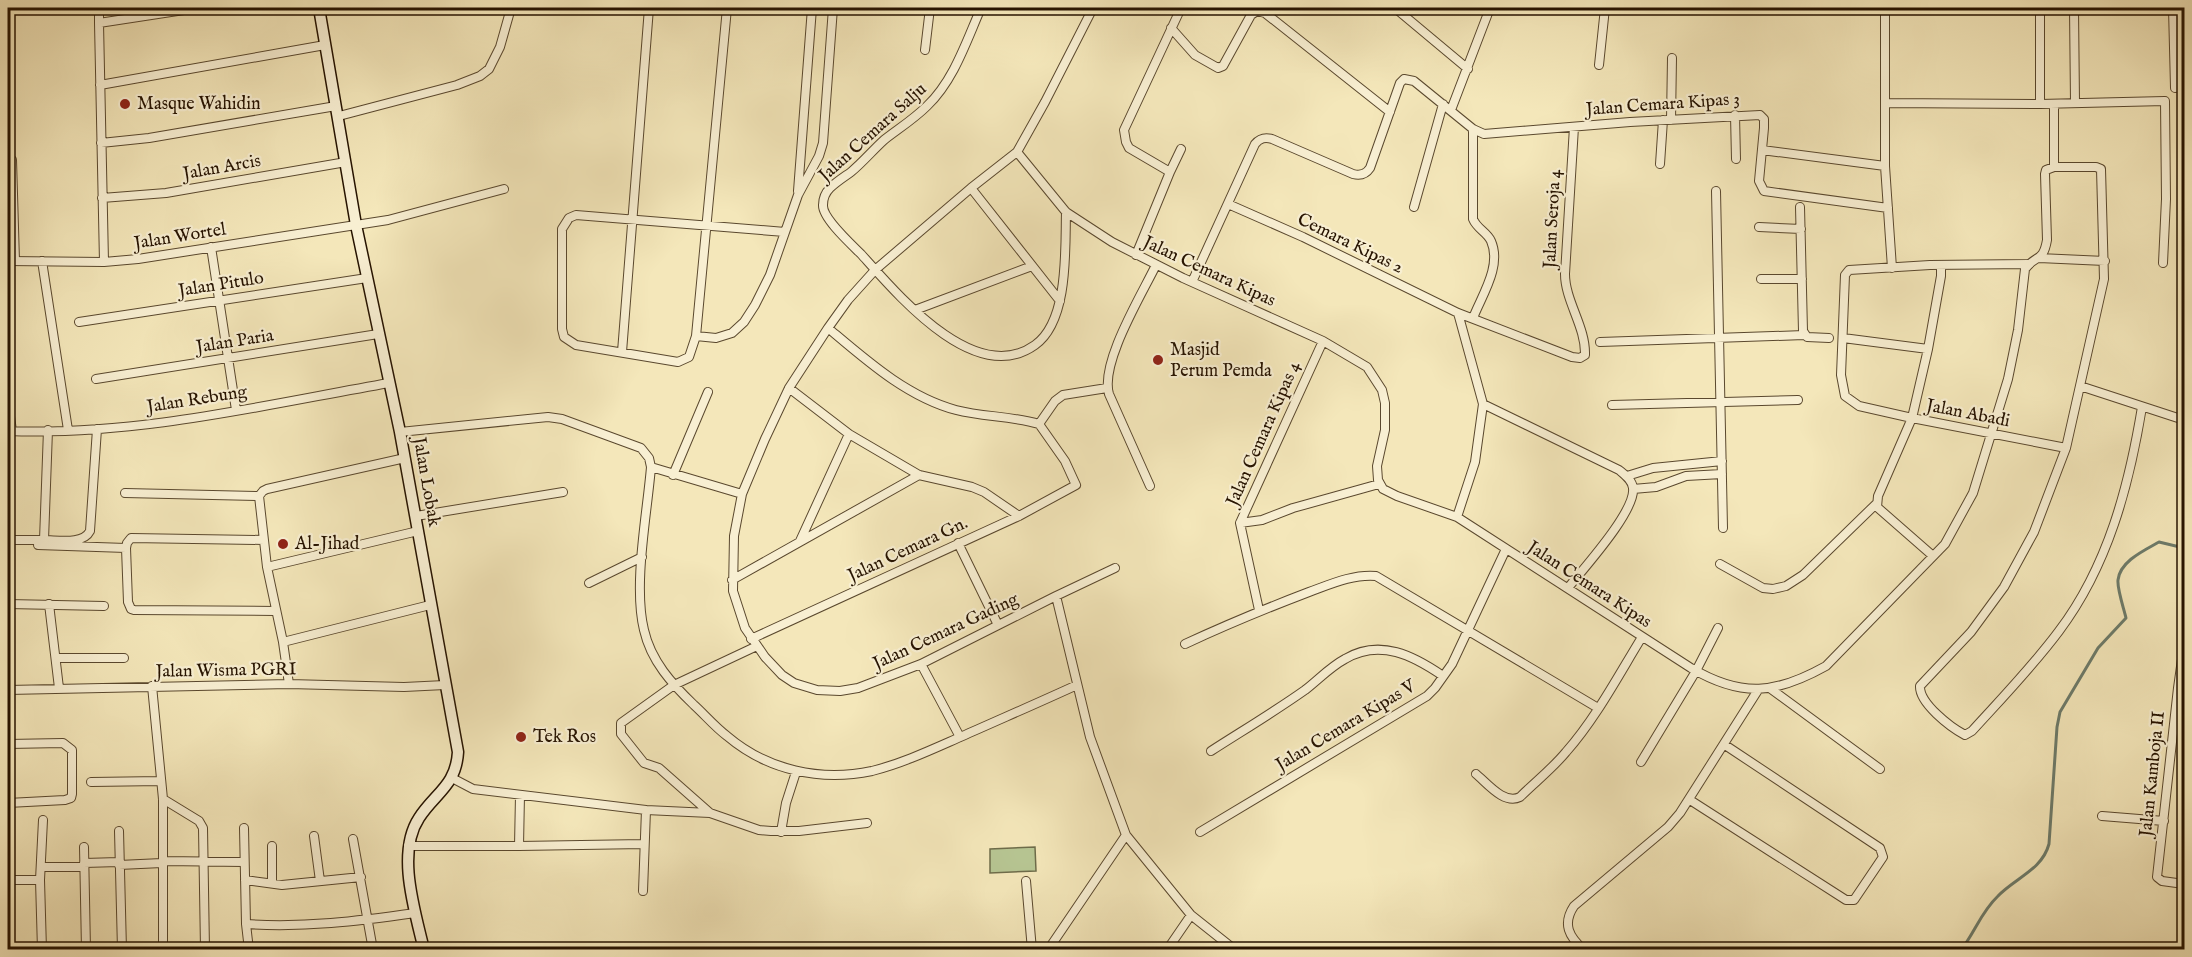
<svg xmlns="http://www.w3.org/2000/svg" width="2192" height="957" font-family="'IM FELL English',serif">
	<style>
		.green { fill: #b7c693; stroke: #6e6c4a; stroke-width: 1.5 }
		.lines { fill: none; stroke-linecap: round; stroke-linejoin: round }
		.stream { stroke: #6d7b6a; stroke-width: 3 }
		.street-casing { stroke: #5a482e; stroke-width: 10 }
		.secondary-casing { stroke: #261300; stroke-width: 13 }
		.street { stroke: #f8efd2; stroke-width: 8 }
		.secondary { stroke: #f8efd2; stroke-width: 10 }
		.poi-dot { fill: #8f2418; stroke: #f8efd2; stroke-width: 2 }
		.labels { text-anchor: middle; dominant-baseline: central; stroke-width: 4.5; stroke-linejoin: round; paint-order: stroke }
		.poi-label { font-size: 18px; fill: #261300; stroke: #f8efd2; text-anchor: start }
		.street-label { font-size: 18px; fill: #261300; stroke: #f8efd2 }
	</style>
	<rect width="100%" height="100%" fill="#f4e7ba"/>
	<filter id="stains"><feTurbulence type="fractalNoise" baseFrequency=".00333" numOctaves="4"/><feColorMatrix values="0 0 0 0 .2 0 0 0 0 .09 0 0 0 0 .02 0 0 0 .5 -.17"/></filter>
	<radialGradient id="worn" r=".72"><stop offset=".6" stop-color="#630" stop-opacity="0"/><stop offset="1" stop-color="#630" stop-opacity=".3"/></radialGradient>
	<path class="green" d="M1035,847L1036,871L990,873V849Z"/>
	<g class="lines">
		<path class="stream" d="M1961,950C1975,932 1981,912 1998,896C2015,878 2042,870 2049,844L2057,727L2060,712L2098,648L2126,618C2124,609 2117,589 2118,580C2120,561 2145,550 2159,542L2184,548"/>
		<g class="street-casing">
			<path id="street" d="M99,8V23L197,8
				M981,8C966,42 954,80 927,106C914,119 898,129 884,140C873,150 863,162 851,172C844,177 836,182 830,188C826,192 823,199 823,205C822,218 852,245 861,254C897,294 975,388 1035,345C1069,321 1065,249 1066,212
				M1093,8L1045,102L1017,152L971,188L875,270L848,300L828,328L789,388L765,439L742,494L734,536L733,591L745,628L765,657L782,675L794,683L817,690L840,691L858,688L921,664L1056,596L1090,737L1126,835L1191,915L1235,950
				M1395,8L1468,69
				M1885,8V166L1892,268
				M2040,8V104
				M2074,8L2075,103
				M2173,8L2175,88
				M99,23L104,262
				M1171,28L1195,55L1218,68L1223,66L1251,15L1257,11L1265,13L1390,112
				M925,50L930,8
				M1599,65L1605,8
				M100,85L325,45
				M1886,103L2040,104L2165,101L2166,199L2163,263
				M2054,104V167
				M1451,110L1490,8
				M1735,115L1736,159
				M339,116L457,85L480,76L489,69L500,47L511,8
				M1671,120L1672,58
				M1473,129V219C1477,229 1487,232 1491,241C1502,266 1482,295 1473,318
				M101,143L149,138L336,106
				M1762,150L1885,166
				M1017,152L1066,212L1112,242L1183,278L1323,341L1367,367L1382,390L1385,403V430L1377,466L1378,480L1383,489L1397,496L1457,517L1691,668C1742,698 1776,694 1826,666L1945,544L1973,493L2008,379L2018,330L2025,269C2036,254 2043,263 2047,240L2045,174L2046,170L2054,167H2096L2101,169L2104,279L2066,448L2034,532L2004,587L1971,632L1920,686C1919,703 1950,727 1965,735L1972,731C2002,698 2033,666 2059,631C2108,566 2129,486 2142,407
				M12,160L15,261
				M1660,164L1663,120
				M1170,172L1181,149
				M971,188L1060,301
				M798,191L812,8
				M1716,191L1723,528
				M102,198L166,193L346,162
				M1228,204L1303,237L1458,313L1572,357L1580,358L1585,355C1586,327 1565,301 1565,274L1574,127
				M1414,207L1443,104
				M1800,207L1803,331L1807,337L1829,338
				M1759,227L1801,229
				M785,232L576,215L569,218L562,229V329L564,337L576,345L678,362L689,357L696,336L716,338L732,333L744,322L755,305L770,275L798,195L819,156L823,143L833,8
				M211,247L236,410
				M1136,255L1170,172L1129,148L1126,142L1124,130L1181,8
				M2039,258L2105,261
				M8,261L104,262L138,259L388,220L504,189
				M42,261L68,430
				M1941,265V276L1928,349L1912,418L2066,448
				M1761,279H1802
				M1192,282L1255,144C1260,138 1265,137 1272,139L1353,174C1361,176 1366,174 1370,168L1400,83L1404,79L1414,81L1473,129L1484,134L1630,122L1760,115L1764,119V128L1759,181L1764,191L1888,208
				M915,310L1032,266
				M79,322L367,278
				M696,336L727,8
				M1843,338L1928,349
				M1600,342L1804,335
				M622,352L649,8
				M96,379L378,334
				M2080,386L2184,420
				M789,388L849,434L919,475L972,487L984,492L1019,516
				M8,402L12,431
				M1483,404L1619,470C1625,475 1632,480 1633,488C1636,511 1583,569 1568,588
				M1612,405L1798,400
				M1039,424L1055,401L1063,395L1107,388
				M8,431C136,436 264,405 389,383
				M400,432L548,417L562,419L641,448L649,458L651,467C647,515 633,585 644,630C651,661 672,684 694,705C705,715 715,727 727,736C767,770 820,782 872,771C904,763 935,748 965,735C1003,718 1040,702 1077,685
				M651,467L742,494
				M673,475L708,392
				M1627,476L1653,468L1722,461
				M1150,486L1109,394C1100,363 1141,296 1156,265
				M1633,489L1656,487L1686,476L1722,474
				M125,493L259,496
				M416,516L563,492
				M1457,517L1475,462L1483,404L1458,313
				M1240,523L1262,520L1293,508L1379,484
				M8,540H44L48,430
				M44,540C58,540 83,545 90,531L97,429
				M264,540L131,538L127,543L126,548L128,602L131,609L134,610L275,611
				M800,541L849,434
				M958,543L998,625
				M38,545L126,548
				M1933,556L1877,507L1878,496L1912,418L1859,406L1845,396L1841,375L1845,275L1849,270L1930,265L2028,264
				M1720,564L1763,588L1773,589L1786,586L1803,575L1876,504
				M267,567L418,531
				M732,580L919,475
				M589,583L642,557
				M1056,596L1115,568
				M8,604L104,606
				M49,604L59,688
				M1259,610L1240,523L1323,341
				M751,639L1019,516L1076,485L1065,461L1039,424C1012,416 983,417 956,410C907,397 866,360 828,328
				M283,642L430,605
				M1185,644C1226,625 1267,608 1309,592C1331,584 1353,574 1376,576L1598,708
				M2184,645L2178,688L2157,877L2162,881L2184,884
				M757,646L674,685L621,723V734L644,763L659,768L710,813L759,830L771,831H799L867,823
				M56,658H124
				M921,664L960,737
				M289,684L283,642L267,567L259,496L263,491L267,489L405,458
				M152,686L163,799V950
				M1771,689L1880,769
				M8,690L289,684L404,687L445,685
				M8,744L63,743L72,750V794L71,798L65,800L8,803
				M1211,751C1242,731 1274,712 1305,690C1318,680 1330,667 1345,659C1380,638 1414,656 1443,676
				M1641,762L1696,671L1718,628
				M1476,774C1487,783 1504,805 1520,797C1535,782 1552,769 1566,752C1596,718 1618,676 1642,637
				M452,778L473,789L646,810L643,891
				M91,782L161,781
				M163,799L199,821L203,828L205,950
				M1690,800L1846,900H1854L1883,857L1880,848L1725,745
				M646,810L710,813
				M2102,816L2164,821
				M244,828L246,924L249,950
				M119,831L122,950
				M781,832L786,803L796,772
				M1200,832L1427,696L1435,688L1452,664L1506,549
				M314,836L320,881
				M353,839L373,950
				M272,846V883
				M408,846H519L520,795
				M519,846L644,844
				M84,847L86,950
				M163,861L244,862
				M84,863L119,862
				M119,865L162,863
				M41,867H84
				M8,880H40
				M245,880L282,885L361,877
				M1026,881L1032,950
				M246,924C303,928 359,921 415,913
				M42,950L40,880L43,820
				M1048,950L1126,835
				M1167,950L1191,915
				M1584,950C1569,937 1562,924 1574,906L1668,827L1680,813L1758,690"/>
		</g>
		<g class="secondary-casing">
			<path id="secondary" d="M319,8L356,225L400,432L458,752C456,786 435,793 419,818C396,853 415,911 424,950"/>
		</g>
		<use href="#street" class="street"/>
		<use href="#secondary" class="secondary"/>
	</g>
	<g class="poi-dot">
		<circle cx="125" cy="104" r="6"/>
		<circle cx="1158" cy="360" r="6"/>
		<circle cx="283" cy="544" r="6"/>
		<circle cx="521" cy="737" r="6"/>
	</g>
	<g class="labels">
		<g class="poi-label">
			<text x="137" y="104">Masque Wahidin</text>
			<text x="1170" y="350">Masjid<tspan x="1170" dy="21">Perum Pemda</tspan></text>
			<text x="295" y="544">Al-Jihad</text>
			<text x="533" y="737">Tek Ros</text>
		</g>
		<g class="street-label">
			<text transform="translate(1663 105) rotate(-4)">Jalan Cemara Kipas 3</text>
			<text transform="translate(873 133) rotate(-42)">Jalan Cemara Salju</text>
			<text transform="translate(222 168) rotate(-10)">Jalan Arcis</text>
			<text transform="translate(1553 219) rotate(-87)">Jalan Seroja 4</text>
			<text transform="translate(180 237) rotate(-9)">Jalan Wortel</text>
			<text transform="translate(1350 244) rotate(26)">Cemara Kipas 2</text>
			<text transform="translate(1209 272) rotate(25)">Jalan Cemara Kipas</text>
			<text transform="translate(221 285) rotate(-9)">Jalan Pitulo</text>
			<text transform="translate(235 342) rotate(-9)">Jalan Paria</text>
			<text transform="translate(197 400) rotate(-9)">Jalan Rebung</text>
			<text transform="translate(1968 414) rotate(11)">Jalan Abadi</text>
			<text transform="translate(1264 434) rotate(-66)">Jalan Cemara Kipas 4</text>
			<text transform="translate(426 482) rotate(80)">Jalan Lobak</text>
			<text transform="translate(908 550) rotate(-25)">Jalan Cemara Gn.</text>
			<text transform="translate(1589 585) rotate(33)">Jalan Cemara Kipas</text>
			<text transform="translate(946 632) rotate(-25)">Jalan Cemara Gading</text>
			<text transform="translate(226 671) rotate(-1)">Jalan Wisma PGRI</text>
			<text transform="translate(1346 726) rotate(-31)">Jalan Cemara Kipas V</text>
			<text transform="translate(2153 774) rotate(-84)">Jalan Kamboja II</text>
		</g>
	</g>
	<rect width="2192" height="957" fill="none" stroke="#f4e7ba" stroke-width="30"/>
	<rect x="9" y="9" width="2174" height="939" fill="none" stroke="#261300" stroke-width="3"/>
	<rect x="15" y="15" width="2162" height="927" fill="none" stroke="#261300" stroke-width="1.5"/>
	<rect width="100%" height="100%" filter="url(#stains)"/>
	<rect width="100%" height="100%" fill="url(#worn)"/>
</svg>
